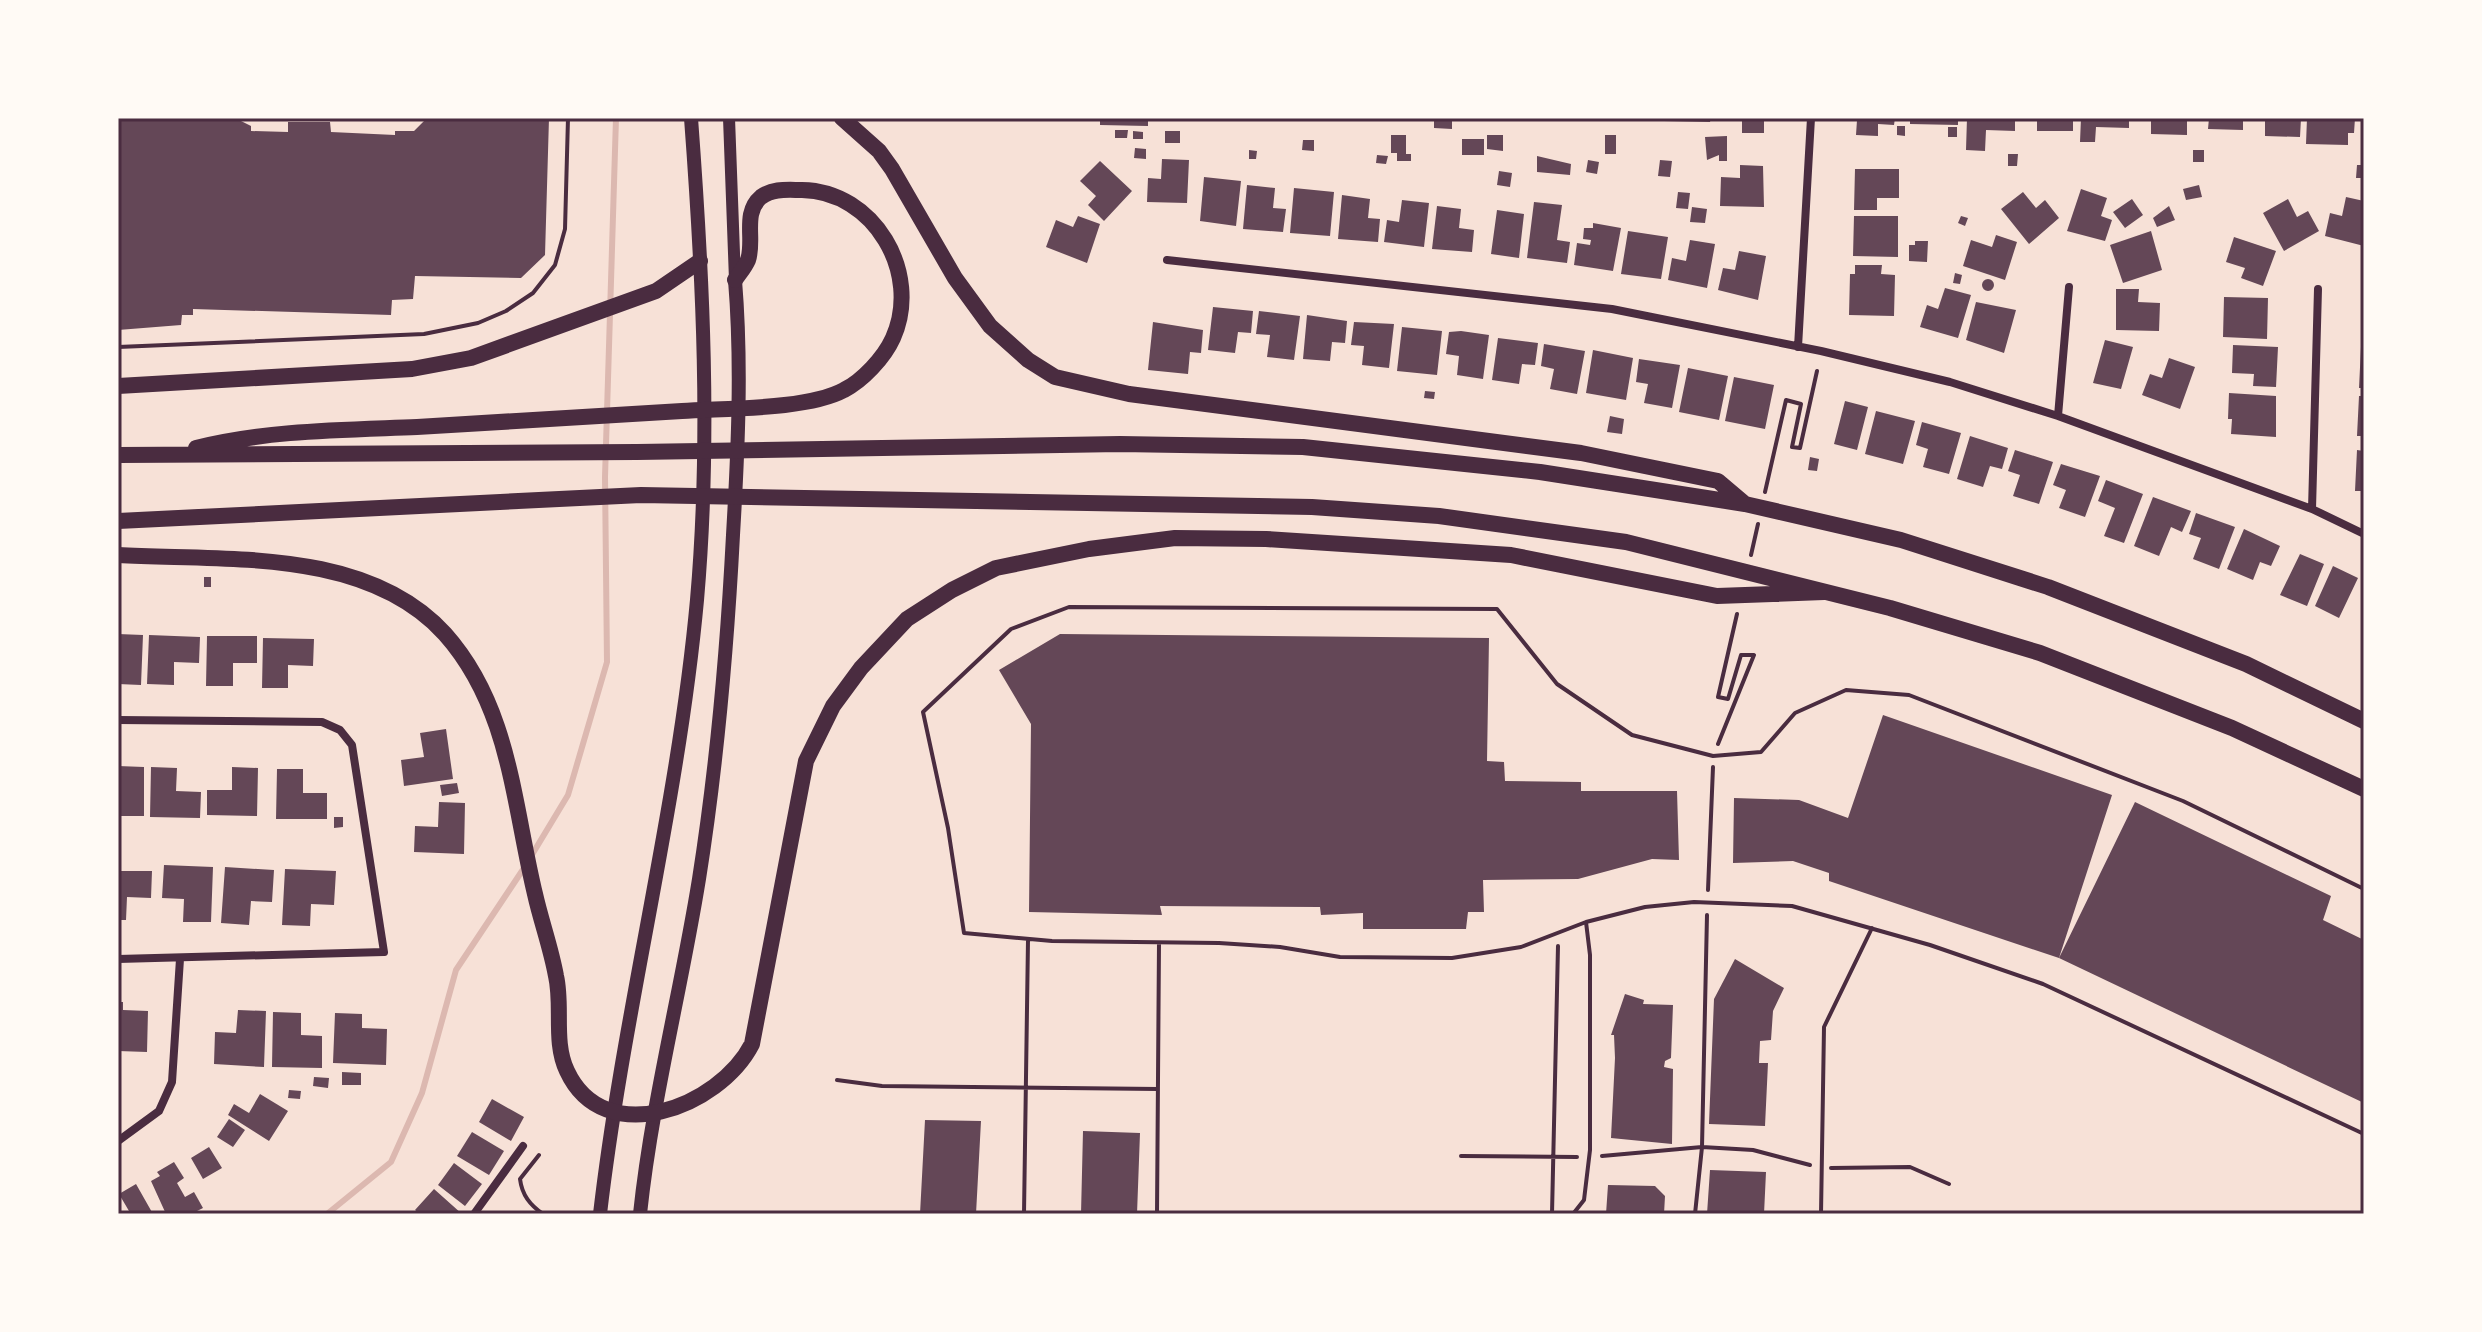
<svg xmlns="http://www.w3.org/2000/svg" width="2482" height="1332" font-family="Overpass,sans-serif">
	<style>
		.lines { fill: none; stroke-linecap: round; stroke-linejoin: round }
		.stream { stroke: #dcb8b0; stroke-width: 6 }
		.building { fill: #644757 }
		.path { stroke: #4a2c40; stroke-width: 4 }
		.service { stroke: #4a2c40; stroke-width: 4 }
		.minor { stroke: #4a2c40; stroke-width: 8 }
		.secondary { stroke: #4a2c40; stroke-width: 12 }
		.primary { stroke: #4a2c40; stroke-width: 14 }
		.motorway { stroke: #4a2c40; stroke-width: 16 }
		.neatline { fill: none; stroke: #4a2c40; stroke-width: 3 }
	</style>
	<rect width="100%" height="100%" fill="#f7e1d7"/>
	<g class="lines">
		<path class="stream" d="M530,858L568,795L607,662L605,477L616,118
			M327,1214L391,1162L422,1093L456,970L524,868"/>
	</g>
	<path class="building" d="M121,118H235L251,126V131L288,132V122H330L331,132L395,135V131H414L427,118H549L545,255L521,278L415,276L413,299L392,300L391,315L193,309V315H182L181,325L118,330Z
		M1100,118H1148V126L1100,125Z
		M1434,118H1452V129L1434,128Z
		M1664,118H1711L1710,122L1664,121Z
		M1731,118H1764V133H1742V121Z
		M1862,118H1895L1894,125L1878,124V136L1856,135L1857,120Z
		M1910,118H1958V125L1910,124Z
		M1967,118H2015V131L1986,130L1985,151L1966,150Z
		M2037,118H2073V131H2037Z
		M2081,118H2129V128L2096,127L2095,142H2080Z
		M2151,118H2187V135L2151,134Z
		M2209,118H2243V130L2208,129Z
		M2265,118H2301L2300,137L2265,136Z
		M2307,118H2355L2354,133H2348V145L2306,144Z
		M1897,126H1905V136L1897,135Z
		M1948,127H1957V137H1948Z
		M2361,128H2364V149H2361Z
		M1115,130H1128L1127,138H1115Z
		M1133,131L1143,132V139H1133Z
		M1165,131H1180V143H1165Z
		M1391,135H1406V154H1411V161H1397V153H1391Z
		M1487,135H1503V151L1487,149Z
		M1605,135H1616V154H1605Z
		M1727,136V161H1719V155L1707,160L1705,137Z
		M1462,139H1484V155H1462Z
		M1303,140H1314V151L1302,150Z
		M1135,148L1146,149V159L1134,158Z
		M1249,150L1257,151L1256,159H1249Z
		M2193,150H2204V162H2193Z
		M2008,154H2018L2017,166H2008Z
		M1377,155L1388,156L1386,164L1376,163Z
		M1537,156L1571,164L1570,175L1537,172Z
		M1162,159L1189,160L1187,203L1147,202L1148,178L1161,179Z
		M1588,160L1599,162L1597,174L1586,172Z
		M1660,160L1672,161L1670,177L1658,176Z
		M1100,161L1132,191L1104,221L1088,205L1096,196L1080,181Z
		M1740,165L1763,166L1764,207L1720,206L1721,177L1740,178Z
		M2357,165H2364V178H2356Z
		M1855,169H1899V198H1877V210H1854Z
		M1499,171L1512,173L1510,187L1497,185Z
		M1204,177L1241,181L1236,226L1200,221Z
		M1247,185L1275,188L1273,208L1286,209L1283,232L1243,229Z
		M2199,185L2202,197L2186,200L2183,189Z
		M1294,188L1334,192L1330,236L1290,233Z
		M2081,189L2107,198L2101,216L2112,220L2105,241L2067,231Z
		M1678,192L1690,193L1688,209L1676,208Z
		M2023,192L2036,208L2045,200L2059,218L2029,244L2001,209Z
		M1342,195L1370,199L1368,218L1380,219L1378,242L1338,239Z
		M2346,197L2364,201V246L2325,236L2330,213L2342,216Z
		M2132,199L2143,215L2125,228L2113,212Z
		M2288,199L2297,217L2308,211L2319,231L2284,251L2263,213Z
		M1402,200L1429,203L1424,247L1384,242L1387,220L1399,222Z
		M1534,202L1562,205L1557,240L1570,242L1567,263L1527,258Z
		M1437,206L1461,209L1459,228L1474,230L1472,252L1432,249Z
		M2169,206L2175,220L2157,227L2153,218Z
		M1692,207L1707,209L1705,223L1690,222Z
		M1497,210L1524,214L1519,258L1491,254Z
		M1078,216L1100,224L1087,263L1046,247L1056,220L1073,227Z
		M1854,216H1898V257L1853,256Z
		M1961,216L1968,218L1965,226L1958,223Z
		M1593,223L1621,228L1613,271L1574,265L1577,243L1590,245L1591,240L1583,239L1584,228H1593Z
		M1628,231L1668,237L1661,279L1621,274Z
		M2151,231L2162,270L2123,283L2110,245Z
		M1996,235L2017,242L2005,280L1963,266L1971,240L1992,247Z
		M2234,237L2276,251L2263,286L2241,278L2245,268L2226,262Z
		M1690,240L1715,244L1707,288L1668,280L1672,258L1686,261Z
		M1915,241H1928L1927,262L1909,261V245H1915Z
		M1739,251L1766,256L1758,300L1718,290L1723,268L1735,270Z
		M1855,265H1882L1881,274L1895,275L1894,316L1849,315L1850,274H1855Z
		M1955,273L1962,275L1960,284L1953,283Z
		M1982 285a6 6 0 1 1 12 0a6 6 0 1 1-12 0Z
		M1945,288L1971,295L1958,338L1920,327L1927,305L1938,309Z
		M2116,289H2139L2138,302L2160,303L2159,331L2116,330Z
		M2224,297L2268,298L2267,339L2223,337Z
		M1976,302L2016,310L2004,353L1966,340Z
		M1213,307L1253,311L1251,333L1238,332L1235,353L1208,350Z
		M1259,311L1300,316L1294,360L1267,357L1270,335L1256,334Z
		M1307,315L1347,321L1345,343L1332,342L1330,361L1303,359Z
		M1153,322L1203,330L1201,353L1190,352L1188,374L1148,370Z
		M1354,322L1394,324L1389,368L1362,365L1364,346L1351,345Z
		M1402,327L1442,331L1437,375L1397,371Z
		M1461,331L1489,335L1483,379L1457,375L1459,356L1446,354L1449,332Z
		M1498,338L1538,343L1535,365L1522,364L1519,384L1492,380Z
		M2105,340L2133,347L2121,389L2093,383Z
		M1544,344L1585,351L1577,394L1550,389L1554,369L1541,366Z
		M2233,345L2278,347L2276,387L2253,386L2254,374L2232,373Z
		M2361,347L2364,348V388H2359Z
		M1593,350L1633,358L1626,400L1586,393Z
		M2169,358L2195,367L2180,409L2142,395L2150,374L2162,378Z
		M1639,359L1680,365L1672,408L1644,403L1648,384L1636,382Z
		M1688,368L1728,376L1719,420L1679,412Z
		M1734,377L1774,385L1765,429L1725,421Z
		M1425,391L1435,392L1434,399L1424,398Z
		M2229,393L2276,396V437L2231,434L2232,419H2228Z
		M2359,396H2364V436H2357Z
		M1845,401L1868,407L1857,450L1834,444Z
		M1876,411L1915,421L1903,464L1865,454Z
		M1610,416L1624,419L1622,434L1607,432Z
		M1922,422L1961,433L1949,474L1923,467L1928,449L1916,445Z
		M1970,436L2008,448L2002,469L1990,466L1983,487L1957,479Z
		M2015,450L2053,462L2039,504L2013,496L2020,475L2008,471Z
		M2357,450L2364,451V491H2355Z
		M1810,457L1819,459L1817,471L1808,470Z
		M2061,464L2100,476L2085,517L2059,508L2066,490L2053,485Z
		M2106,480L2143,494L2124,543L2104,536L2115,508L2098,501Z
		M2153,497L2191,511L2182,532L2171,527L2159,556L2134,546Z
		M2196,513L2235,527L2219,569L2193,559L2201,538L2189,534Z
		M2244,529L2280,546L2271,566L2260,562L2253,580L2227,569Z
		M2300,554L2324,564L2307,606L2280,595Z
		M2333,566L2358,578L2339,618L2315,606Z
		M204,577H211V587H204Z
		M118,634L143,635L141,685L118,684Z
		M1060,634L1489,638L1487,761L1504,762L1505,781L1581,782V791H1677L1679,860L1652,859L1578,879L1483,880L1484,912H1468L1466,929H1363V913L1321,915L1320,907L1160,906L1162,915L1029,912L1031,724L999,670Z
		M149,635L200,637L199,663L174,662V685L147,684Z
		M207,636H257V663H233V686H206Z
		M263,638L314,639L313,666L288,665V688H262Z
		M1883,715L2112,795L2059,958L2135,802L2331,896L2323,920L2364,940V1103L2059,958L1829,881V873L1793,861L1733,863L1734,798L1799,800L1848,818Z
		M446,729L453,779L404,786L401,760L424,757L420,733Z
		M118,766L144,767V816H118Z
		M151,767L177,768L176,791L201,792L200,818L150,817Z
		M232,767L258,768L257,816L207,815V790H232Z
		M277,769H303V793H327V819H276Z
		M457,783L459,793L442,796L440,785Z
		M439,802L465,803L464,854L414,852L415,826L438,827Z
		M334,817H343V827L334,828Z
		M164,865L213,867L211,922H183L184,899L162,898Z
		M225,867L274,870L272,902L251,901L249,925L221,923Z
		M285,869L336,871L334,905L311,904L310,926L282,925Z
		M118,871H152L151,898L127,897L126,920H118Z
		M1735,959L1784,988L1773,1011L1771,1040L1760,1041L1759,1063H1768L1765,1126L1709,1124L1714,999Z
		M1625,994L1644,1000L1643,1004L1673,1005L1671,1058L1665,1061L1664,1067L1673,1069L1672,1144L1611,1138L1615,1058L1614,1035H1611Z
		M118,1002H123V1010L148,1011L147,1052L118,1051Z
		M238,1010L266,1011L264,1067L214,1064L215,1032L236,1033Z
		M273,1012L301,1013V1035L322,1036V1068L272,1067Z
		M335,1013L362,1014V1028L387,1029L386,1065L333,1063Z
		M342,1072L361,1073V1085H342Z
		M314,1077L329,1078L328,1088L313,1086Z
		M289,1090L301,1091L300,1099L288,1098Z
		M260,1094L288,1111L269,1141L228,1115L234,1104L249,1113Z
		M492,1099L524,1117L511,1141L479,1122Z
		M229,1119L245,1130L233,1147L217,1137Z
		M925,1120L981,1121L976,1214H920Z
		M1083,1131L1140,1133L1137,1214H1081Z
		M472,1132L504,1151L489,1175L457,1156Z
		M209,1147L222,1168L203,1179L191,1158Z
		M174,1162L184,1178L177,1183L185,1197L194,1192L203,1208L191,1214H166L151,1181L160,1176L157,1172Z
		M454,1163L482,1184L465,1206L438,1185Z
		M1710,1170L1766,1172L1764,1214H1707Z
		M136,1184L153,1214H123L129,1211L119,1194Z
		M1608,1185L1655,1186L1665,1196L1664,1214H1606Z
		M434,1189L462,1214H420L415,1210Z"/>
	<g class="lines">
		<path class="path" d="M1765,492L1786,400L1801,404L1792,447L1800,448L1817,371
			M1751,555L1758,524
			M1718,744L1754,655H1741L1728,699L1718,697L1737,614
			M1708,890L1713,767
			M539,1155L520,1179C522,1195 530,1205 543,1214
			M1461,1156L1577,1157
			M1602,1156L1702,1147L1753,1150L1810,1165
			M1831,1168L1910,1167L1949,1184
			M1552,1214L1558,946
			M1695,1214L1702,1147L1707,915"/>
		<path class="service" d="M118,347L424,334L478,323L506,311L533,293L555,265L565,229L568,118
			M2364,889L2183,801L1909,695L1846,690L1795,713L1761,752L1713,756L1632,735L1557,684L1497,609L1069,607L1011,629L923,712L948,828L964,933L1052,941L1219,943L1280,947L1340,957L1452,958L1521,947L1586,922L1645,907L1694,902L1792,906L1930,945L2043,984L2364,1134
			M837,1080L882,1086L1158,1089
			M1024,1214L1028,940
			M1157,1214L1159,943
			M1573,1214L1584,1200L1590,1150V955L1586,922
			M1821,1214L1824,1027L1872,928"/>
		<path class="minor" d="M1167,260L1612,309L1821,351L1950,382L2058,416L2312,509L2364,534
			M1798,347L1811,118
			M2058,416L2069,287
			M2312,509L2318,289
			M118,720L322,722L340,730L352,745L384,952L118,959
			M118,1141L159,1111L172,1082L180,959
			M474,1214L523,1146"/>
		<path class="secondary" d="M729,118L735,280"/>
		<path class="primary" d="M600,1214C624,1008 678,807 697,600C711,440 703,278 691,118
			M640,1214C652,1101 681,991 699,879C717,765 727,651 733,535C738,450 742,365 735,280"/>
		<path class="motorway" d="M842,118L879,151L892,169L955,278L990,326L1028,360L1055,377L1129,394L1581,453L1718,481L1744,503
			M118,386L412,369L471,358L656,291L700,261
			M196,448C268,430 343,430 417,427C506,422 594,416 682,411C725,408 807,410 844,390C862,381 884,358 893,338C922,273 874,191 802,190C788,190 773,188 761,197C742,213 755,240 748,260C745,267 739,274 735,280
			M118,455L637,452L1120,444L1303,447L1540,472L1745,504L1901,540L2048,587L2246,664L2364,721
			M118,521L641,495L1312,507L1439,516L1626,542L1890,608L2040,653L2232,728L2364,789
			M118,555C224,561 366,547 445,634C510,707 513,803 535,894C541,921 551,948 556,976C563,1006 553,1042 567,1071C604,1151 719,1108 752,1044L806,761L833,706L861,668L907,619L952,590L996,568L1089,549L1175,538L1266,539L1511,555L1717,596L1824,592"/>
	</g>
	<rect width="2482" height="1332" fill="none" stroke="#fffaf5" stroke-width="240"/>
	<rect x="120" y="120" width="2242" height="1092" class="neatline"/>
</svg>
